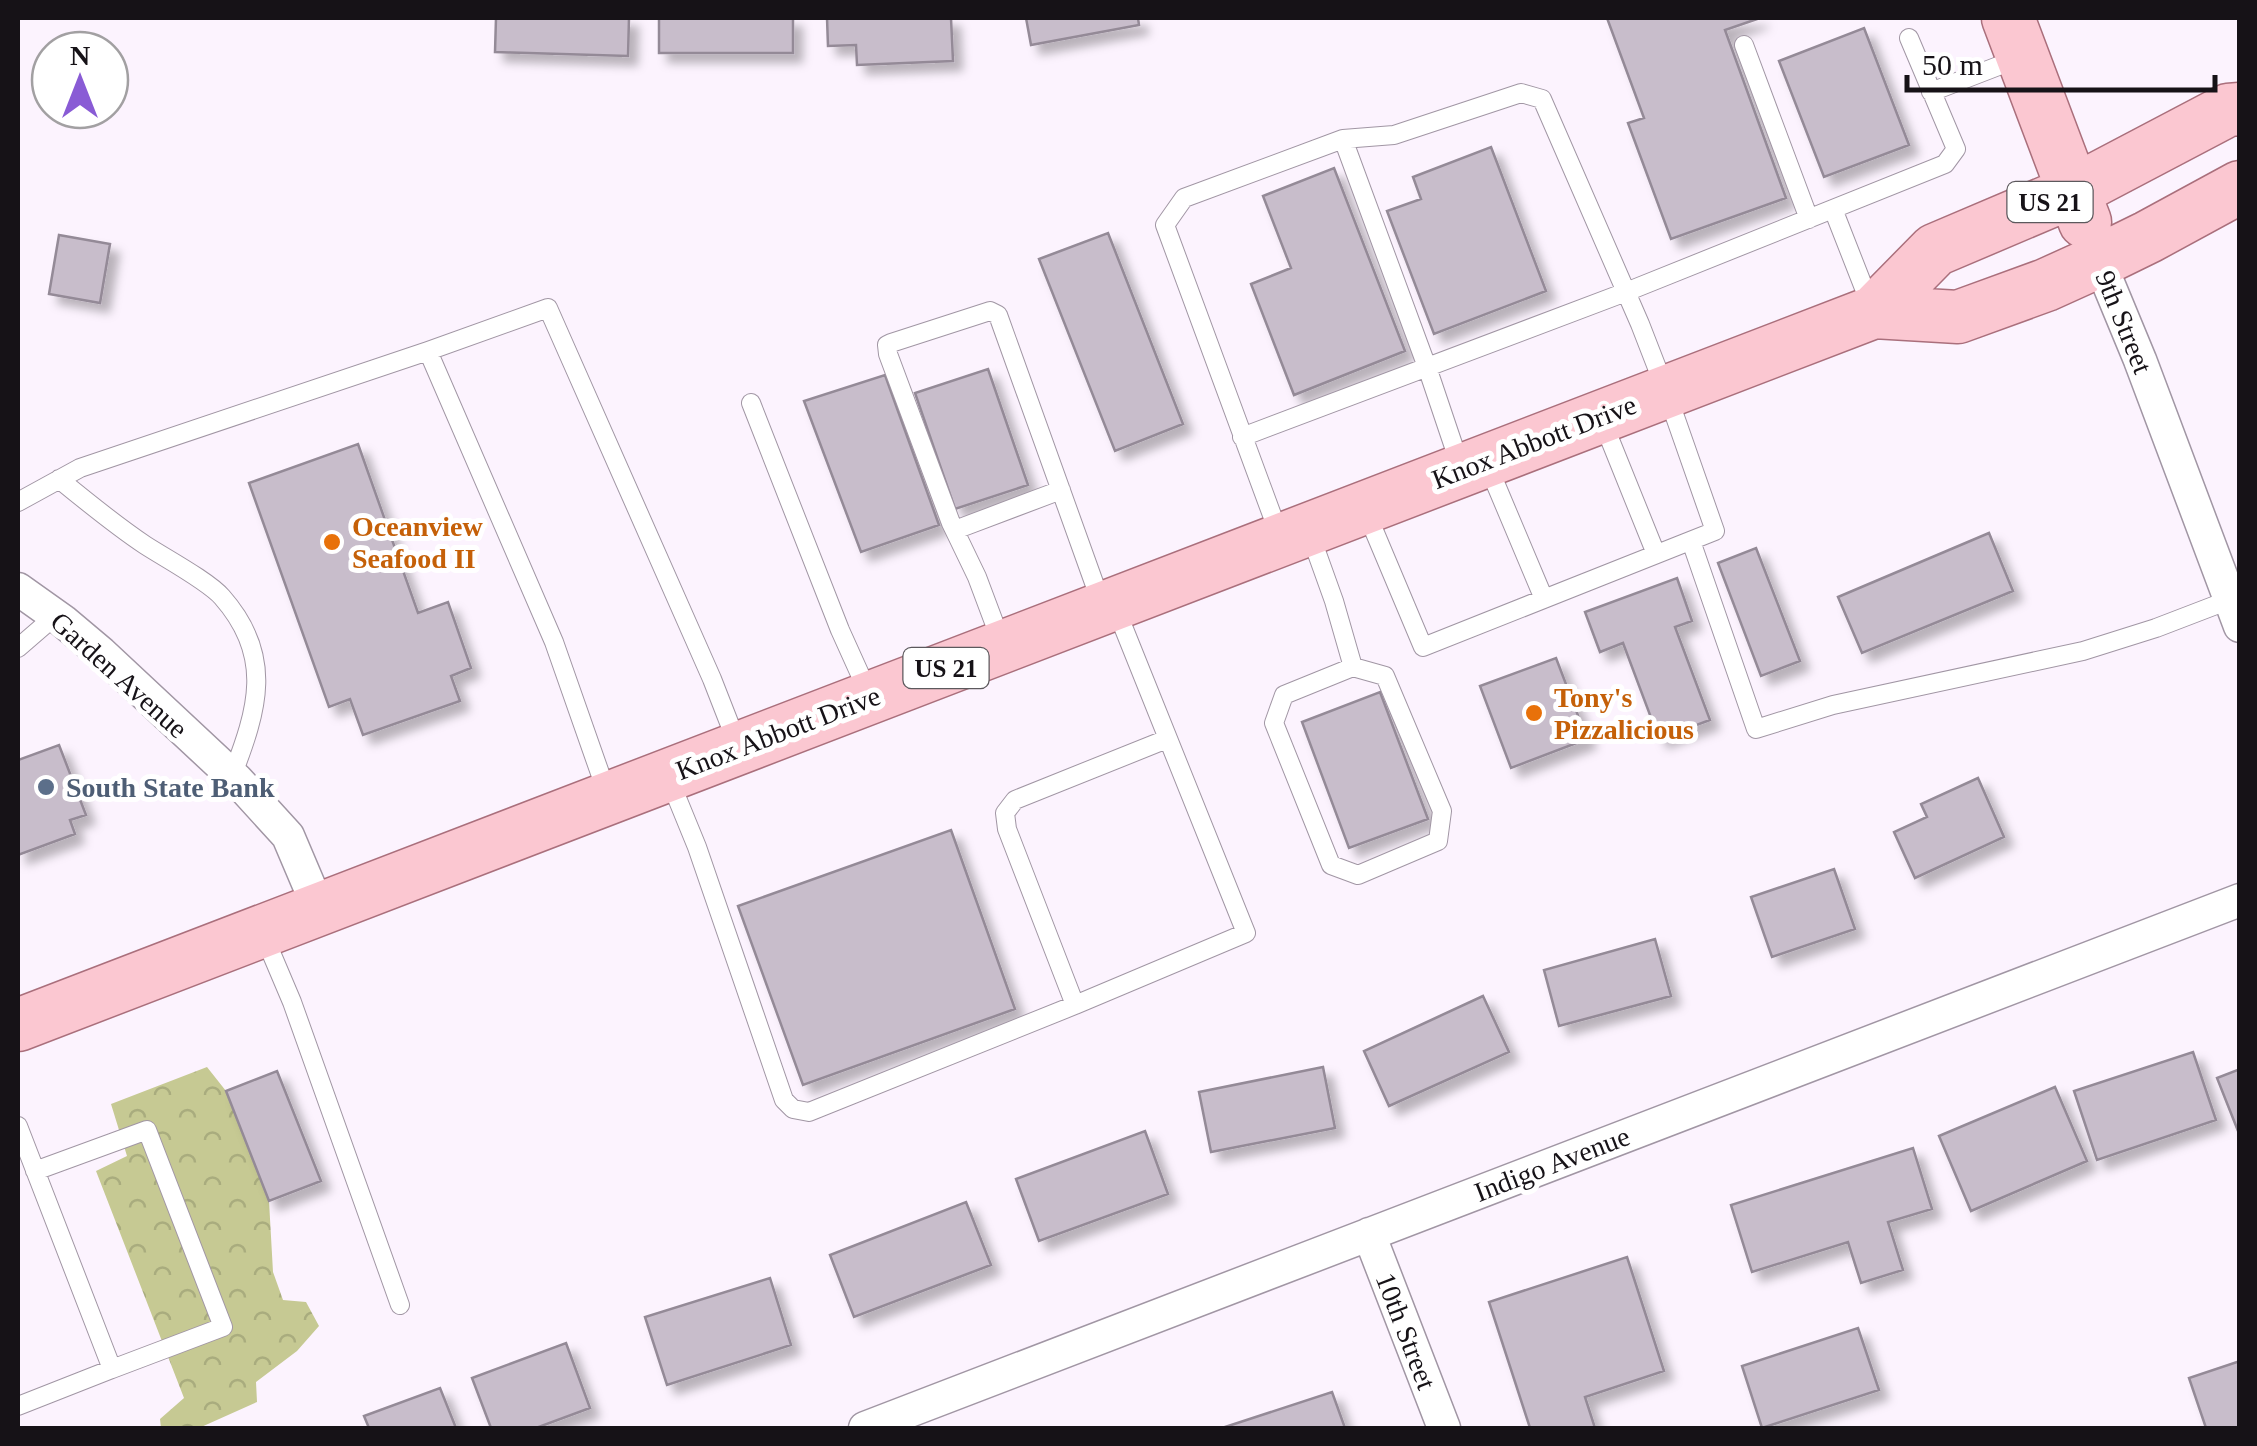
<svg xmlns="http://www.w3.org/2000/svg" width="2257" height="1446" font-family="'Times New Roman',serif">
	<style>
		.forest { fill: url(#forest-crowns) }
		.building { fill: #c8bdcb; stroke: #948a97; stroke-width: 2.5; filter: url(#shadow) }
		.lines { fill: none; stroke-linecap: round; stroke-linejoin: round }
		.service-casing { stroke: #a196a4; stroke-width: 20 }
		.minor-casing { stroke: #a196a4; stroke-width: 35 }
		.primary-casing { stroke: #aa6f7c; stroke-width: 55 }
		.service { stroke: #fff; stroke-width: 18 }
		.minor { stroke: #fff; stroke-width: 32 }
		.primary { stroke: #fbc7d1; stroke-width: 52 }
		.food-dot { fill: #e8710a; stroke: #fff; stroke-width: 4 }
		.service-dot { fill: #5c6f8a; stroke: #fff; stroke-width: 4 }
		.labels { text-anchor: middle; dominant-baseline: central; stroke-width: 10; stroke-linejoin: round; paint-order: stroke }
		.shield { fill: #fff; stroke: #5c595d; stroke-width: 2.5 }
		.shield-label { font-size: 25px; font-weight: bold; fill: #161217 }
		.street-label { font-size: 28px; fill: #161217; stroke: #fff }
		.food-label { font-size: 28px; font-weight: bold; fill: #c56008; stroke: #fff; text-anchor: start }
		.service-label { font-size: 28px; font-weight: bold; fill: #4e5e75; stroke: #fff; text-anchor: start }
	</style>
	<defs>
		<pattern id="forest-crowns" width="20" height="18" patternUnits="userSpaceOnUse" patternTransform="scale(2.5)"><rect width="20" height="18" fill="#c6c993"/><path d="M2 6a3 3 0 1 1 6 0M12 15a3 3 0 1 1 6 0" fill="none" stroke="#a9ac7e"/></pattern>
		<filter id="shadow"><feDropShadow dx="9" dy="9" stdDeviation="5" flood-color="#0004"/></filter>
	</defs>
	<rect width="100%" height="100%" fill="#fcf3fe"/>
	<path class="forest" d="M207,1067L226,1091L269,1201L273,1272L283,1300L306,1302L319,1326L297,1351L256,1382L257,1402L199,1428H161L160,1419L184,1398L96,1171L127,1156L111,1104Z"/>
	<path class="building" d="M496,18H629L628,56L495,52Z
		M659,18H793V53H659Z
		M827,18H951L953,61L857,65L856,45L828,46Z
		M1026,18H1138L1139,25L1031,45Z
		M1607,18H1760L1725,30L1786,198L1671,239L1628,123L1644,118Z
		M1864,28L1909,145L1824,177L1779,61Z
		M1491,147L1546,291L1434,334L1387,211L1421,199L1413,177Z
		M1334,168L1405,351L1294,395L1251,284L1291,268L1263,196Z
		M1108,233L1183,424L1115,451L1039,259Z
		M59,235L110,244L100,303L49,294Z
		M988,369L1028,485L955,509L915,393Z
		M885,375L939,525L861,552L804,401Z
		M358,444L418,613L448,602L471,668L451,676L460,701L363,735L350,699L329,707L249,483Z
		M1989,533L2013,591L1862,653L1838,597Z
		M1756,548L1800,661L1761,676L1718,563Z
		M1677,578L1692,621L1675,627L1710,720L1659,739L1623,643L1600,652L1585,612Z
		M1556,658L1587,739L1511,768L1480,686Z
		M1380,692L1428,819L1349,848L1302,722Z
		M59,745L86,815L70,820L75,834L18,855V760Z
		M1978,778L2004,837L1915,878L1894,832L1927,817L1921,804Z
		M951,830L1015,1009L803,1085L738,906Z
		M1834,869L1855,929L1772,957L1751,897Z
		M1655,939L1671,996L1559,1026L1544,970Z
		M1483,996L1509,1052L1389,1106L1364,1051Z
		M2193,1052L2216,1120L2097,1160L2074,1091Z
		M1323,1067L1335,1128L1211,1152L1199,1092Z
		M2240,1069V1136L2217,1078Z
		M277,1071L321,1181L269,1201L226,1091Z
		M2055,1087L2087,1161L1971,1211L1939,1136Z
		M1145,1131L1168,1194L1039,1241L1016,1179Z
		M1913,1148L1932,1209L1888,1222L1903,1270L1861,1283L1848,1242L1752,1272L1731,1205Z
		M966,1202L991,1265L854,1317L830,1255Z
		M1627,1257L1664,1371L1585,1397L1595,1428H1530L1489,1302Z
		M770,1278L791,1345L667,1385L645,1317Z
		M1858,1328L1879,1390L1762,1428L1742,1366Z
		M566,1343L590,1408L536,1428H491L472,1378Z
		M2240,1361V1428H2206L2189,1378Z
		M440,1388L456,1428H369L364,1416Z
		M1332,1392L1345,1428H1222Z"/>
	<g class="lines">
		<g class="service-casing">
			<path id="service" d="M1744,45L1809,219
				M1931,92L2019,58
				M1343,139L1427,367L1461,468
				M1833,209L1871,306
				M428,351L554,642L608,796
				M751,403L840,630L868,692
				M1602,420L1656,554
				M1242,437L1626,292L1945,164L1956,149L1909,38
				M1488,466L1544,599
				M59,479C87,502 115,525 145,545C165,558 208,581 222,597C274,656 258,709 232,776
				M18,502L80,468L428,351L548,308L712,679L737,743
				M955,530L1061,490
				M1279,534L1165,225L1184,198L1343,139L1394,135L1521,93L1542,99L1640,324L1666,391L1715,531L1423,647L1367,514
				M1310,534L1334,601L1353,667
				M1691,541L1756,729L1833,705L2083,651L2156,628L2229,600
				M1001,641L977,577L951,523L888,354L887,345L891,343L990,311L998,315L1102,605
				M18,648L55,616
				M1353,667L1385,676L1442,811L1438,841L1358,875L1331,865L1274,723L1284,695Z
				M670,781L697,847L784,1100L793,1109L809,1112L1075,1005L1007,829L1005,813L1015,800L1167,739
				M264,936L292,1002L400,1305
				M1075,1005L1246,933L1116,609
				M18,1126L112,1369L18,1406
				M35,1171L147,1130L223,1327L112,1369"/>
		</g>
		<g class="minor-casing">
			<path id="minor" d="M2099,261L2140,360L2240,626
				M18,589L63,621L101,653L237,780L288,836L319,909
				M1369,1234L1444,1428
				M865,1428L2240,900"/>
		</g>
		<g class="primary-casing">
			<path id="primary" d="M2008,18L2085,222
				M1874,312L1958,317L2046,285L2099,261L2148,237L2240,187
				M18,1025L1874,312L1935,250L2074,191L2228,110L2240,109"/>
		</g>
		<use href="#service" class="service"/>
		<use href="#minor" class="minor"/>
		<use href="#primary" class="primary"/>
	</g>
	<g class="food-dot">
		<circle cx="332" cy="542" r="10"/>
		<circle cx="1534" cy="713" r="10"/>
	</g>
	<circle class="service-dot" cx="46" cy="787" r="10"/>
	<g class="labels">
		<g class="shield">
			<rect x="2007.5" y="182" width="85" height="40" rx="8"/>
			<rect x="903.5" y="648" width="85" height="40" rx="8"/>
		</g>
		<g class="shield-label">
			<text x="2050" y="202">US 21</text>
			<text x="946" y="668">US 21</text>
		</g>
		<g class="street-label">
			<text transform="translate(2124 322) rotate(68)">9th Street</text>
			<text transform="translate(1534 442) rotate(-21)">Knox Abbott Drive</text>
			<text transform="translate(119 675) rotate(42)">Garden Avenue</text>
			<text transform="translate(778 733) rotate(-21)">Knox Abbott Drive</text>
			<text transform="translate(1552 1164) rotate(-21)">Indigo Avenue</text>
			<text transform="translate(1406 1331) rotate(69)">10th Street</text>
		</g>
		<g class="food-label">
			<text x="352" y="526">Oceanview<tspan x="352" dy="32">Seafood II</tspan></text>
			<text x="1554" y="697">Tony's<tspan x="1554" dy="32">Pizzalicious</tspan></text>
		</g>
		<g class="service-label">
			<text x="66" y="787">South State Bank</text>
		</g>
	</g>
	<rect width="2257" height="1446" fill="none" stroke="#161217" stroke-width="40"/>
	<g transform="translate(80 80)"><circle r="48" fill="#ffffff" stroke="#a2a0a2" stroke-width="2.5"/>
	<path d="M0-8L18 38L0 25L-18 38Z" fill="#895bd5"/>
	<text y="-15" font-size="28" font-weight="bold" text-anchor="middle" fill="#161217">N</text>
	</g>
	<path d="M1907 75v15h308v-15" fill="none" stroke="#161217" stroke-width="5"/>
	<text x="1922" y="75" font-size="30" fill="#161217" stroke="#ffffff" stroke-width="8" paint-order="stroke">50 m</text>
</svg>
